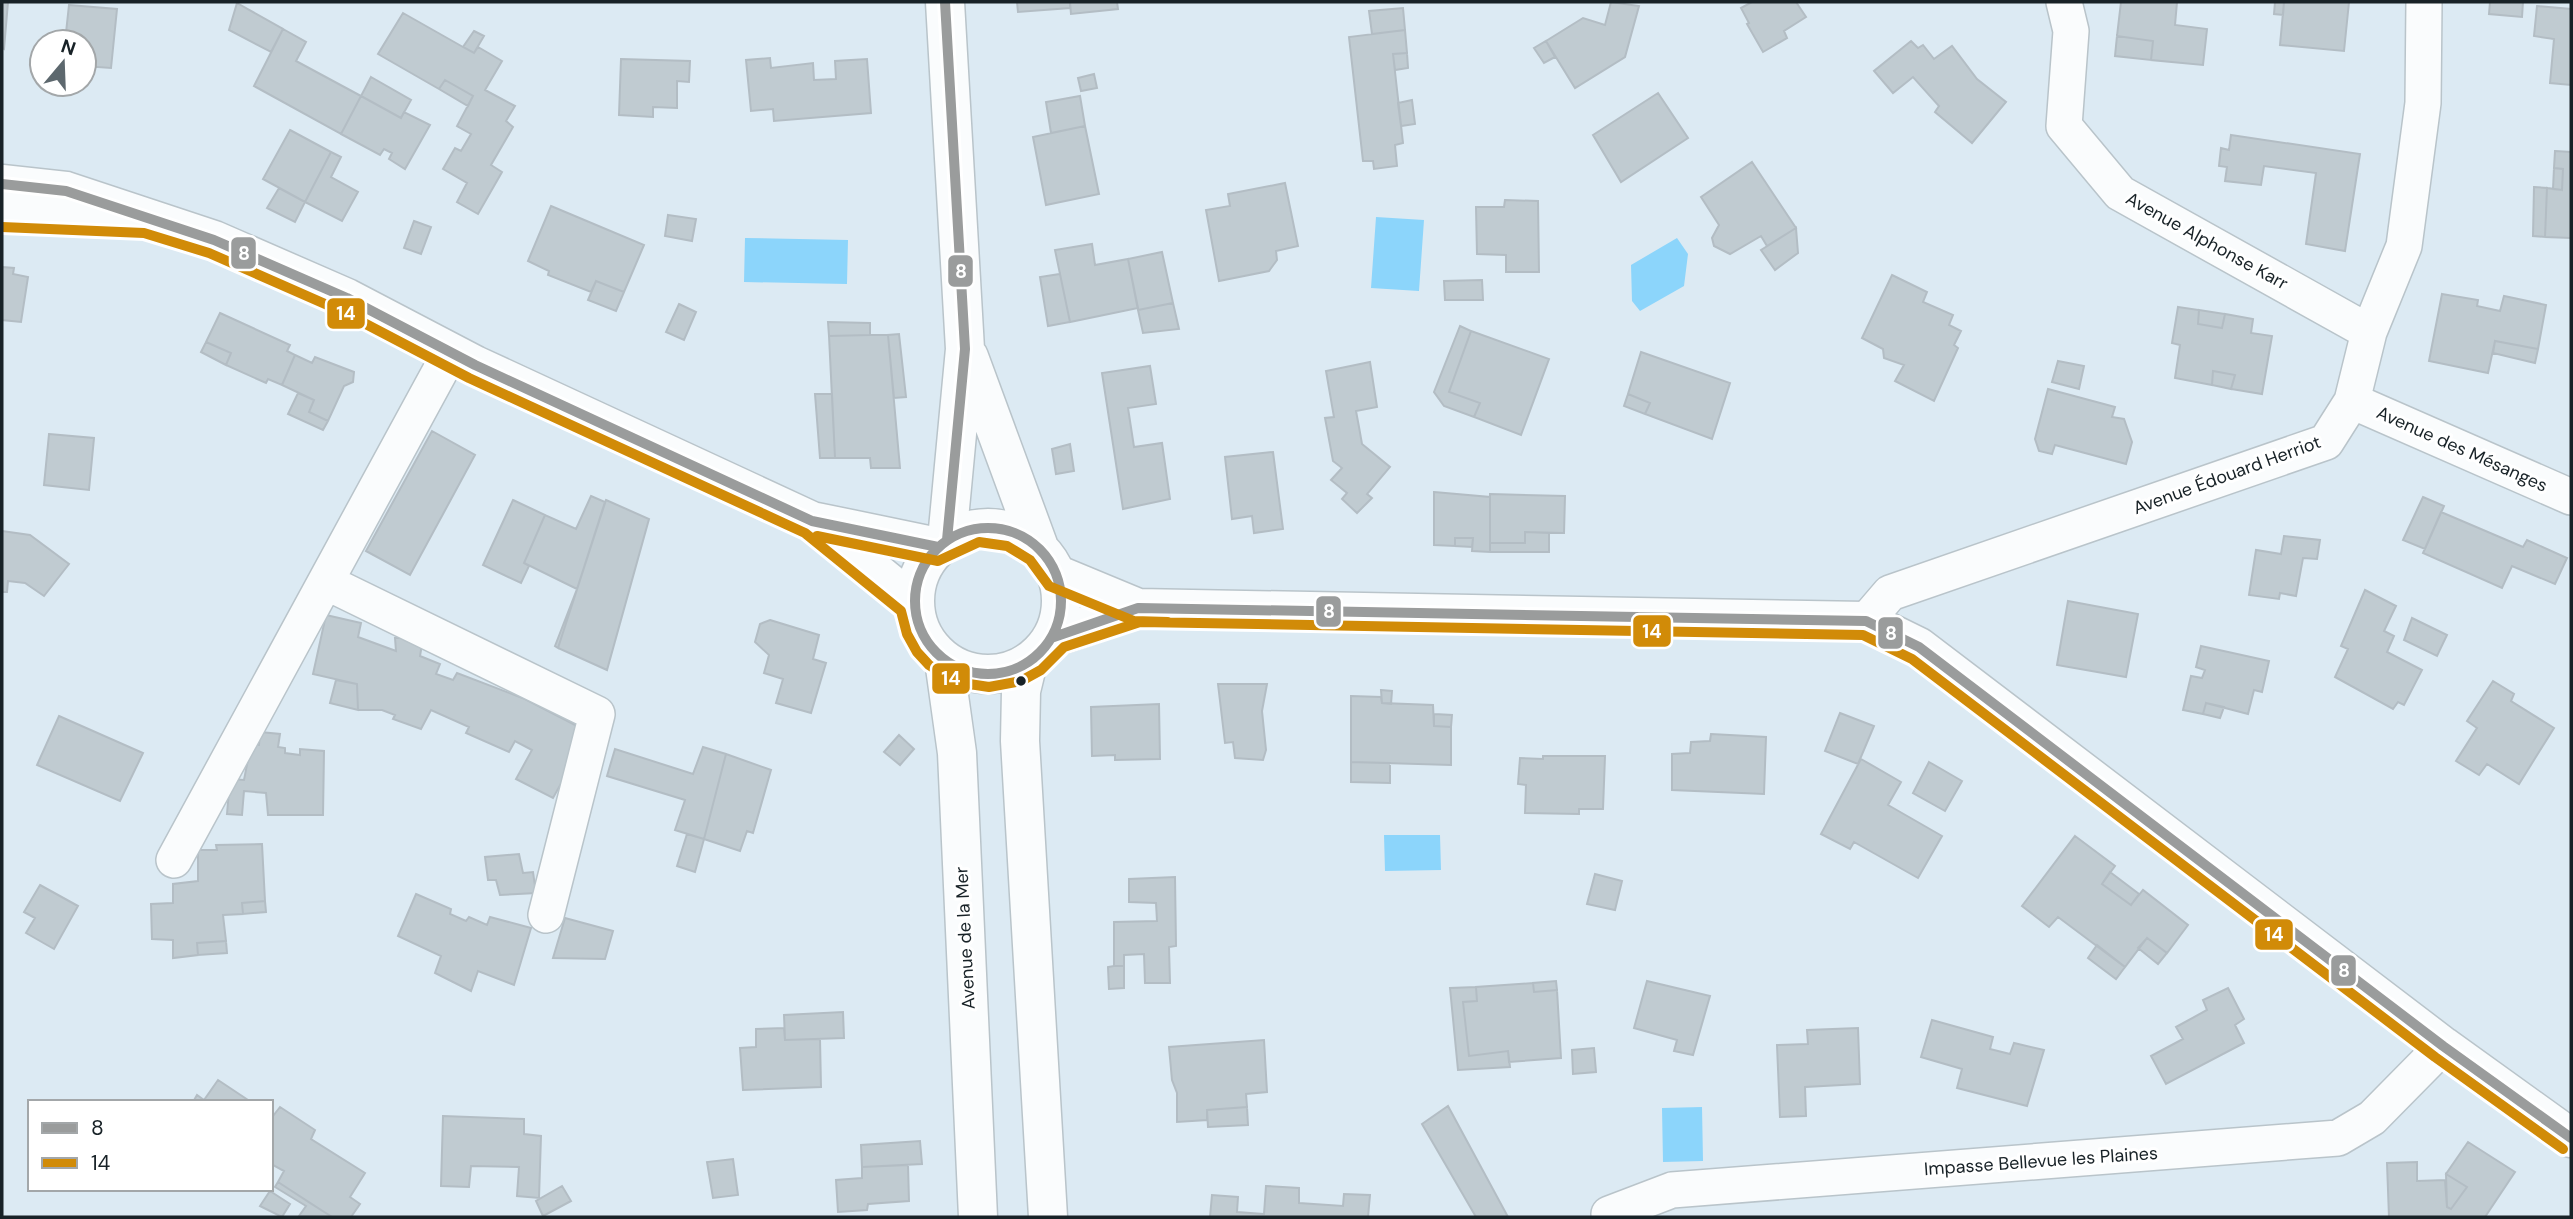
<svg xmlns="http://www.w3.org/2000/svg" width="2573" height="1219" font-family="'DM Sans',sans-serif">
	<style>
		.water { fill: #8cd5fb }
		.building { fill: #c0cbd1; stroke: #b3bdc4; stroke-width: 2 }
		.lines { fill: none; stroke-linecap: round; stroke-linejoin: round }
		.minor-casing { stroke: #b9c4ca; stroke-width: 38 }
		.tertiary-casing { stroke: #b9c4ca; stroke-width: 41 }
		.minor { stroke: #fafcfd; stroke-width: 35 }
		.tertiary { stroke: #fafcfd; stroke-width: 38 }
		.bus-1-casing { stroke: #fff; stroke-width: 16 }
		.bus-2-casing { stroke: #fff; stroke-width: 16 }
		.bus-1 { stroke: #9a9c9c; stroke-width: 10 }
		.bus-2 { stroke: #d18b08; stroke-width: 10 }
		.bus-dot { fill: #182227; stroke: #fff; stroke-width: 2.5 }
		.labels { text-anchor: middle; dominant-baseline: central; stroke-width: 6; stroke-linejoin: round; paint-order: stroke }
		.street-label { font-size: 18px; fill: #182227; stroke: #fff }
		.line-badge { stroke: #fff; stroke-width: 2.5 }
		.badge-label { font-size: 19px; text-anchor: middle; font-weight: bold; fill: #fff }
	</style>
	<rect width="100%" height="100%" fill="#dceaf3"/>
	<path class="water" d="M1376,217L1424,220L1419,291L1371,288Z
		M745,238L848,240L847,284L744,282Z
		M1677,238L1688,254L1684,286L1640,311L1632,301L1631,265Z
		M1384,835H1440L1441,870L1385,871Z
		M1702,1107L1703,1161L1663,1162L1662,1108Z"/>
	<path class="building" d="M2,2H8L4,49L2,48Z
		M1017,2H1070V8L1018,12Z
		M1070,2H1117L1118,9L1071,14Z
		M1611,2L1639,6L1625,57L1575,88L1546,41L1583,18L1605,25Z
		M1752,2H1796L1806,17L1784,31L1787,38L1763,52L1747,24L1749,23L1741,8Z
		M2121,2H2177L2175,25L2207,29L2203,65L2151,60L2153,41L2117,36Z
		M2275,2H2284L2283,15L2274,14Z
		M2284,2H2349L2344,51L2280,45Z
		M2490,2H2523L2522,17L2489,14Z
		M237,3L283,29L271,52L229,30Z
		M69,5L117,9L111,68L84,66V42H65Z
		M2537,6L2571,9V85L2550,83L2554,39L2534,36Z
		M1403,8L1405,30L1372,34L1369,11Z
		M403,13L463,47L474,53L478,47L502,61L485,90L515,106L506,121L513,127L491,165L502,172L478,214L457,202L467,183L443,169L455,148L461,151L471,134L457,126L473,96L445,80L439,89L378,54Z
		M283,29L306,42L296,61L361,96L341,134L254,86Z
		M1405,30L1407,53L1393,54L1403,143L1395,145L1397,166L1374,169L1373,161H1363L1349,37Z
		M474,31L484,36L474,53L463,47Z
		M2117,36L2153,41L2151,60L2115,56Z
		M1546,41L1555,57L1544,63L1534,48Z
		M1911,41L1918,48L1923,45L1934,59L1952,46L1977,79L2006,102L1972,143L1935,112L1939,106L1913,77L1893,93L1874,71Z
		M1407,53L1408,68L1395,70L1393,54Z
		M770,58L771,68L813,63L814,80L836,79L835,61L867,59L871,113L774,121L773,109L751,111L746,60Z
		M621,59L690,61L689,82L677,81V108L653,107V117L619,115Z
		M1094,74L1097,88L1081,91L1078,78Z
		M371,77L411,100L401,118L361,96Z
		M445,80L473,96L468,106L439,89Z
		M1658,93L1688,138L1621,182L1593,135Z
		M361,96L401,118L404,112L430,125L405,169L389,159L392,153L384,149L380,155L341,134Z
		M1080,96L1085,126L1051,133L1046,102Z
		M1412,100L1415,124L1401,126L1398,103Z
		M1085,126L1099,194L1046,205L1033,137Z
		M290,130L331,152L305,202L263,179Z
		M2231,135L2360,154L2345,251L2306,244L2316,173L2264,166L2261,185L2225,181L2227,167L2219,166L2221,148L2229,150Z
		M2555,151L2571,152V238L2545,237L2547,188L2562,190L2563,169L2554,168Z
		M331,152L341,157L331,177L358,192L342,221L305,202Z
		M1752,162L1796,228L1767,246L1761,236L1730,254L1714,246L1712,238L1719,225L1701,197Z
		M2554,168L2563,169L2562,190L2553,189Z
		M1285,183L1298,246L1276,251L1277,260L1269,271L1219,281L1206,210L1230,206L1228,194Z
		M2534,187L2547,188L2545,237L2533,236Z
		M279,188L305,202L295,222L267,208Z
		M1505,200L1538,201L1539,272H1506V255L1477,254L1476,207H1504Z
		M551,206L644,245L624,292L596,281L591,292L548,275L549,271L528,261Z
		M668,215L696,219L692,241L665,236Z
		M414,221L431,227L421,254L404,248Z
		M1796,228L1798,253L1775,270L1761,250Z
		M1092,244L1095,265L1128,259L1138,308L1070,322L1055,250Z
		M1162,252L1173,303L1138,310L1128,259Z
		M2,267L14,268L13,274L28,277L21,322L2,320Z
		M1060,274L1070,322L1048,326L1040,277Z
		M1892,275L1927,292L1923,302L1953,315L1949,325L1961,331L1954,345L1958,348L1934,401L1895,381L1904,365L1884,358L1883,349L1862,338Z
		M1482,280L1483,300H1445L1444,281Z
		M596,281L624,292L616,311L588,300Z
		M2442,294L2478,300L2477,306L2500,311L2504,296L2546,305L2538,349L2495,341L2488,373L2429,361Z
		M1173,303L1179,329L1143,333L1138,310Z
		M679,304L696,312L684,340L666,332Z
		M2178,307L2199,310L2198,324L2222,328L2225,314L2253,319L2251,333L2272,336L2262,394L2231,389L2235,375L2213,371L2212,385L2175,378L2180,345L2172,343Z
		M2199,310L2225,314L2222,328L2198,324Z
		M220,313L290,345L287,351L295,355L282,385L268,379L266,383L226,365L231,353L206,342Z
		M828,322L870,323V335L829,336Z
		M1460,326L1471,331L1449,392L1480,403L1474,417L1444,406L1434,392Z
		M1471,331L1549,359L1521,435L1474,417L1480,403L1449,392Z
		M899,334L906,397L894,398L888,335Z
		M870,335H888L900,468H871L870,458H835L829,336Z
		M2495,341L2538,349L2535,363L2493,353Z
		M206,342L231,353L226,365L201,352Z
		M1641,352L1730,383L1712,439L1645,414L1650,403L1628,394Z
		M295,355L312,363L315,357L354,372L353,382L344,386L328,421L309,412L314,400L282,385Z
		M2058,361L2084,366L2079,389L2052,382Z
		M1370,362L1377,407L1356,411L1359,427L1362,444L1390,467L1367,494L1372,498L1357,513L1342,499L1347,493L1331,480L1342,468L1333,461L1325,418L1334,417L1326,371Z
		M1150,366L1156,404L1128,408L1134,447L1162,443L1170,499L1123,509L1102,373Z
		M2213,371L2235,375L2231,389L2212,385Z
		M2048,389L2115,407L2112,417L2124,419L2132,442L2126,464L2055,445L2052,454L2039,451L2035,439Z
		M298,393L314,400L309,412L328,421L323,430L288,414Z
		M815,394H832L835,458H820Z
		M1628,394L1650,403L1645,414L1624,406Z
		M432,431L475,455L410,575L366,551Z
		M49,434L94,438L89,490L44,485Z
		M1070,444L1074,471L1056,474L1052,449Z
		M1273,452L1283,529L1254,533L1252,516L1232,519L1225,457Z
		M1434,492L1490,497V552L1472,551L1473,538H1455V546L1434,545Z
		M1490,494L1565,496L1564,533L1525,532V543H1490Z
		M591,496L605,502L577,589L524,563L545,515L576,529Z
		M2423,497L2444,506L2425,549L2403,540Z
		M513,500L545,515L524,563L529,566L521,583L483,565Z
		M606,500L649,519L607,670L558,648Z
		M2441,512L2523,547L2527,540L2567,558L2555,584L2512,566L2502,588L2423,553Z
		M2,531L30,535L69,564L44,596L25,583L8,581L7,592H2Z
		M1525,532L1549,533V552H1490V543H1525Z
		M2284,536L2320,540L2317,559L2303,558L2296,596L2280,593L2279,599L2249,595L2256,550L2281,554Z
		M1455,538H1473L1472,547L1455,546Z
		M577,589L558,648L555,646Z
		M2365,590L2396,606L2384,631L2394,636L2387,652L2422,670L2404,705L2398,702L2393,709L2335,677L2348,649L2341,646Z
		M2068,601L2138,614L2126,677L2057,665Z
		M326,615L361,623L358,637L396,651L395,638H423L420,656L440,664L436,674L453,680L457,673L525,699L579,727L582,746L553,798L516,779L532,750L515,741L509,752L466,733L469,727L431,710L421,729L393,719L395,715L382,710H358L357,684L313,674Z
		M2412,618L2447,635L2437,656L2404,640Z
		M770,620L819,635L813,659L826,663L811,713L776,703L783,679L764,673L769,655L755,642L760,624Z
		M2201,646L2269,661L2262,692L2254,690L2248,714L2206,703L2203,714L2183,710L2191,676L2202,678L2205,670L2196,667Z
		M336,680L357,684L358,710L330,703Z
		M2493,681L2514,694L2511,701L2554,728L2519,784L2487,764L2479,775L2456,761L2477,728L2467,721Z
		M1218,684H1267L1262,711L1266,750L1263,760L1235,758L1233,742L1225,743Z
		M1381,690L1392,691L1391,704L1382,703Z
		M1351,696L1381,697L1382,703L1433,705L1434,726L1451,727V765L1351,762Z
		M2206,703L2224,707L2220,718L2203,714Z
		M1159,704L1160,759L1115,760V755L1092,756L1091,707Z
		M1840,713L1874,726L1858,764L1825,751Z
		M1434,714L1452,715L1451,727L1434,726Z
		M59,716L143,753L120,801L37,765Z
		M260,732L280,734L278,747L285,748V753L300,755V749L324,751L323,815H268L266,793L244,791L242,815L227,814L230,779L244,780L251,744L259,745Z
		M1711,734L1766,737L1764,794L1672,790V754L1690,753L1691,742L1710,741Z
		M899,735L914,749L900,765L884,752Z
		M703,747L726,754L704,839L675,830L685,800L607,776L615,749L693,774Z
		M726,754L771,770L753,833L747,831L740,851L704,839Z
		M1543,756H1605L1603,809H1579V814L1525,813L1526,785L1518,784L1520,758L1543,759Z
		M1861,759L1901,782L1888,805L1942,836L1918,878L1854,842L1850,849L1821,834Z
		M1351,762L1390,763V783L1351,782Z
		M1929,762L1962,781L1945,811L1913,793Z
		M687,834L704,839L695,872L677,866Z
		M2075,836L2115,866L2102,884L2131,905L2143,890L2188,925L2167,953L2147,938L2125,967L2058,917L2049,927L2022,906Z
		M262,844L265,901L242,903L243,914L223,915L226,941L197,943L198,955L173,958V940L152,939L151,904L173,903V884L198,881V850H217L216,845Z
		M519,854L523,873L533,872L536,893L500,895L496,880H488L485,857Z
		M2110,872L2139,894L2131,905L2102,884Z
		M1595,874L1622,881L1615,910L1587,904Z
		M1175,877L1176,946L1169,947L1170,983H1145L1144,954L1124,955V966H1114V922L1157,921L1156,903L1129,902V879Z
		M40,885L78,906L54,949L26,933L35,918L24,912Z
		M416,894L451,909L450,914L466,921L469,917L487,925L490,917L531,928L514,985L478,971L471,991L435,973L441,956L398,936Z
		M265,901L266,912L243,914L242,903Z
		M565,918L613,931L605,959L553,958Z
		M2147,938L2167,953L2158,964L2138,948Z
		M226,941L227,953L198,955L197,943Z
		M2097,945L2125,967L2116,979L2088,958Z
		M1114,966H1124V988L1109,989L1108,967Z
		M1556,981L1557,990L1534,992L1533,983Z
		M1647,981L1710,996L1693,1055L1674,1051L1677,1040L1634,1028Z
		M1533,983L1534,992L1557,990L1561,1058L1509,1062L1508,1051L1469,1056L1463,1002L1477,1001L1476,987Z
		M1476,987L1477,1001L1463,1002L1469,1056L1508,1051L1510,1067L1458,1070L1450,988Z
		M2228,988L2244,1019L2235,1025L2244,1043L2166,1084L2151,1056L2183,1039L2176,1027L2207,1010L2203,1000Z
		M843,1012L844,1038L785,1040L784,1015Z
		M1932,1020L1993,1037L1990,1049L2010,1054L2014,1043L2044,1050L2027,1106L1957,1088L1962,1069L1921,1057Z
		M784,1028L785,1040L820,1039L821,1087L743,1090L740,1048L756,1047V1029Z
		M1858,1028L1860,1084L1805,1087L1806,1116L1780,1117L1777,1045L1808,1044L1807,1030Z
		M1264,1040L1267,1092L1246,1094L1247,1107L1207,1110V1120L1177,1122V1093L1172,1080L1169,1047Z
		M1594,1048L1596,1072L1573,1074L1572,1050Z
		M218,1080L251,1102H193L197,1095L204,1100Z
		M1448,1106L1508,1217H1476L1422,1124Z
		M280,1107L315,1130L311,1139L365,1173L350,1197L360,1204L351,1217H332L278,1182L284,1171L271,1164V1114L273,1116Z
		M1247,1107L1248,1125L1208,1127L1207,1110Z
		M443,1116L524,1119V1134L541,1136L539,1198L517,1196L519,1167L471,1166L469,1187L441,1186Z
		M920,1141L922,1164L862,1167L861,1145Z
		M2468,1142L2515,1172L2485,1217H2389L2387,1163L2417,1162V1181L2445,1180L2447,1207L2451,1209L2467,1187L2446,1174Z
		M733,1159L738,1195L713,1198L707,1162Z
		M908,1165L909,1201L868,1204L867,1210L838,1212L836,1180L862,1178V1167Z
		M2446,1174L2467,1187L2451,1209L2447,1207Z
		M278,1182L310,1203L332,1217L299,1216L306,1206L275,1187Z
		M562,1186L571,1201L543,1216L536,1201Z
		M1266,1186L1299,1188V1203L1343,1206L1344,1194L1370,1195L1368,1217H1210L1212,1195L1238,1197L1237,1212L1264,1214Z
		M270,1191L290,1204L282,1217L260,1206Z"/>
	<g class="lines">
		<g class="minor-casing">
			<path id="minor" d="M2064,2L2071,31L2064,126L2120,193L2369,332
				M2352,401L2571,497
				M326,582L597,714L546,915
				M1866,621L1890,593L2326,442L2352,401L2369,332L2404,246L2423,103L2424,2
				M174,860L450,353
				M1609,1214L1672,1190L2338,1138L2372,1118L2443,1046"/>
		</g>
		<g class="tertiary-casing">
			<path id="tertiary" d="M945,2L965,349L947,540
				M2,184L66,191L214,240L347,298L475,365L812,521L938,547
				M2,213L91,217
				M969,357L1040,550
				M817,524L914,603
				M915 601a73 73 0 1 1 146 0a73 73 0 1 1-146 0Z
				M1056,574L1138,608
				M1051,638L1138,608L1866,621L1919,647L2443,1046L2571,1138
				M944,660L957,753L978,1217
				M1028,662L1021,691L1020,741L1048,1217"/>
		</g>
		<use href="#minor" class="minor"/>
		<use href="#tertiary" class="tertiary"/>
		<g class="bus-1-casing">
			<path id="bus-1" d="M945,2L965,349L947,540
				M2,184L66,191L214,240L347,298L475,365L812,521L938,547
				M915 601a73 73 0 1 1 146 0a73 73 0 1 1-146 0Z
				M1051,638L1138,608L1866,621L1919,647L2443,1046L2571,1138"/>
		</g>
		<g class="bus-2-casing">
			<path id="bus-2" d="M2,227L144,233L209,253L341,311L469,378L805,533L901,611L907,634L917,652L929,665L956,682L989,687L1021,681L1041,670L1064,647L1140,622L1863,635L1912,659L2435,1057L2563,1149
				M817,536L938,561L979,542L1007,546L1030,560L1049,586L1134,621L1168,622"/>
		</g>
		<use href="#bus-1" class="bus-1"/>
		<use href="#bus-2" class="bus-2"/>
	</g>
	<circle class="bus-dot" cx="1021" cy="681" r="6"/>
	<g class="labels">
		<g class="street-label">
			<text transform="translate(2207 241) rotate(29)">Avenue Alphonse Karr</text>
			<text transform="translate(2462 449) rotate(24)">Avenue des Mésanges</text>
			<text transform="translate(2227 475) rotate(-20)">Avenue Édouard Herriot</text>
			<text transform="translate(965 938) rotate(-93)">Avenue de la Mer</text>
			<text transform="translate(2041 1161) rotate(-4)">Impasse Bellevue les Plaines</text>
		</g>
	</g>
	<g class="line-badge">
		<rect x="230" y="236" width="27" height="34" rx="7" fill="#9a9c9c"/>
		<rect x="947" y="254" width="27" height="34" rx="7" fill="#9a9c9c"/>
		<rect x="326" y="297" width="40" height="33" rx="7" fill="#d18b08"/>
		<rect x="1315" y="595" width="27" height="33" rx="7" fill="#9a9c9c"/>
		<rect x="1632" y="614" width="40" height="34" rx="7" fill="#d18b08"/>
		<rect x="1877" y="616" width="27" height="34" rx="7" fill="#9a9c9c"/>
		<rect x="931" y="662" width="40" height="33" rx="7" fill="#d18b08"/>
		<rect x="2254" y="918" width="40" height="33" rx="7" fill="#d18b08"/>
		<rect x="2330" y="954" width="27" height="33" rx="7" fill="#9a9c9c"/>
	</g>
	<g class="badge-label">
		<text x="244" y="260">8</text>
		<text x="961" y="278">8</text>
		<text x="346" y="320">14</text>
		<text x="1329" y="618">8</text>
		<text x="1652" y="638">14</text>
		<text x="1891" y="640">8</text>
		<text x="951" y="685">14</text>
		<text x="2274" y="941">14</text>
		<text x="2344" y="977">8</text>
	</g>
	<rect width="2573" height="1219" fill="none" stroke="#182227" stroke-width="7"/>
	<rect x="28" y="1100" width="245" height="91" fill="#ffffff" stroke="#a3a7a9" stroke-width="2"/>
	<rect x="42" y="1123" width="35" height="10" fill="#9a9c9c" stroke="#a3a7a9" stroke-width="2"/>
	<text x="91" y="1135" font-size="21" fill="#182227">8</text>
	<rect x="42" y="1158" width="35" height="10" fill="#d18b08" stroke="#a3a7a9" stroke-width="2"/>
	<text x="91" y="1170" font-size="21" fill="#182227">14</text>
	<g transform="translate(63 63) rotate(19)"><circle r="33" fill="#ffffff" stroke="#a3a7a9" stroke-width="2"/>
	<path d="M0-5L12 26L0 18L-12 26Z" fill="#5d686e"/>
	<text y="-10" font-size="19" font-weight="bold" text-anchor="middle" fill="#182227">N</text>
	</g>
</svg>
